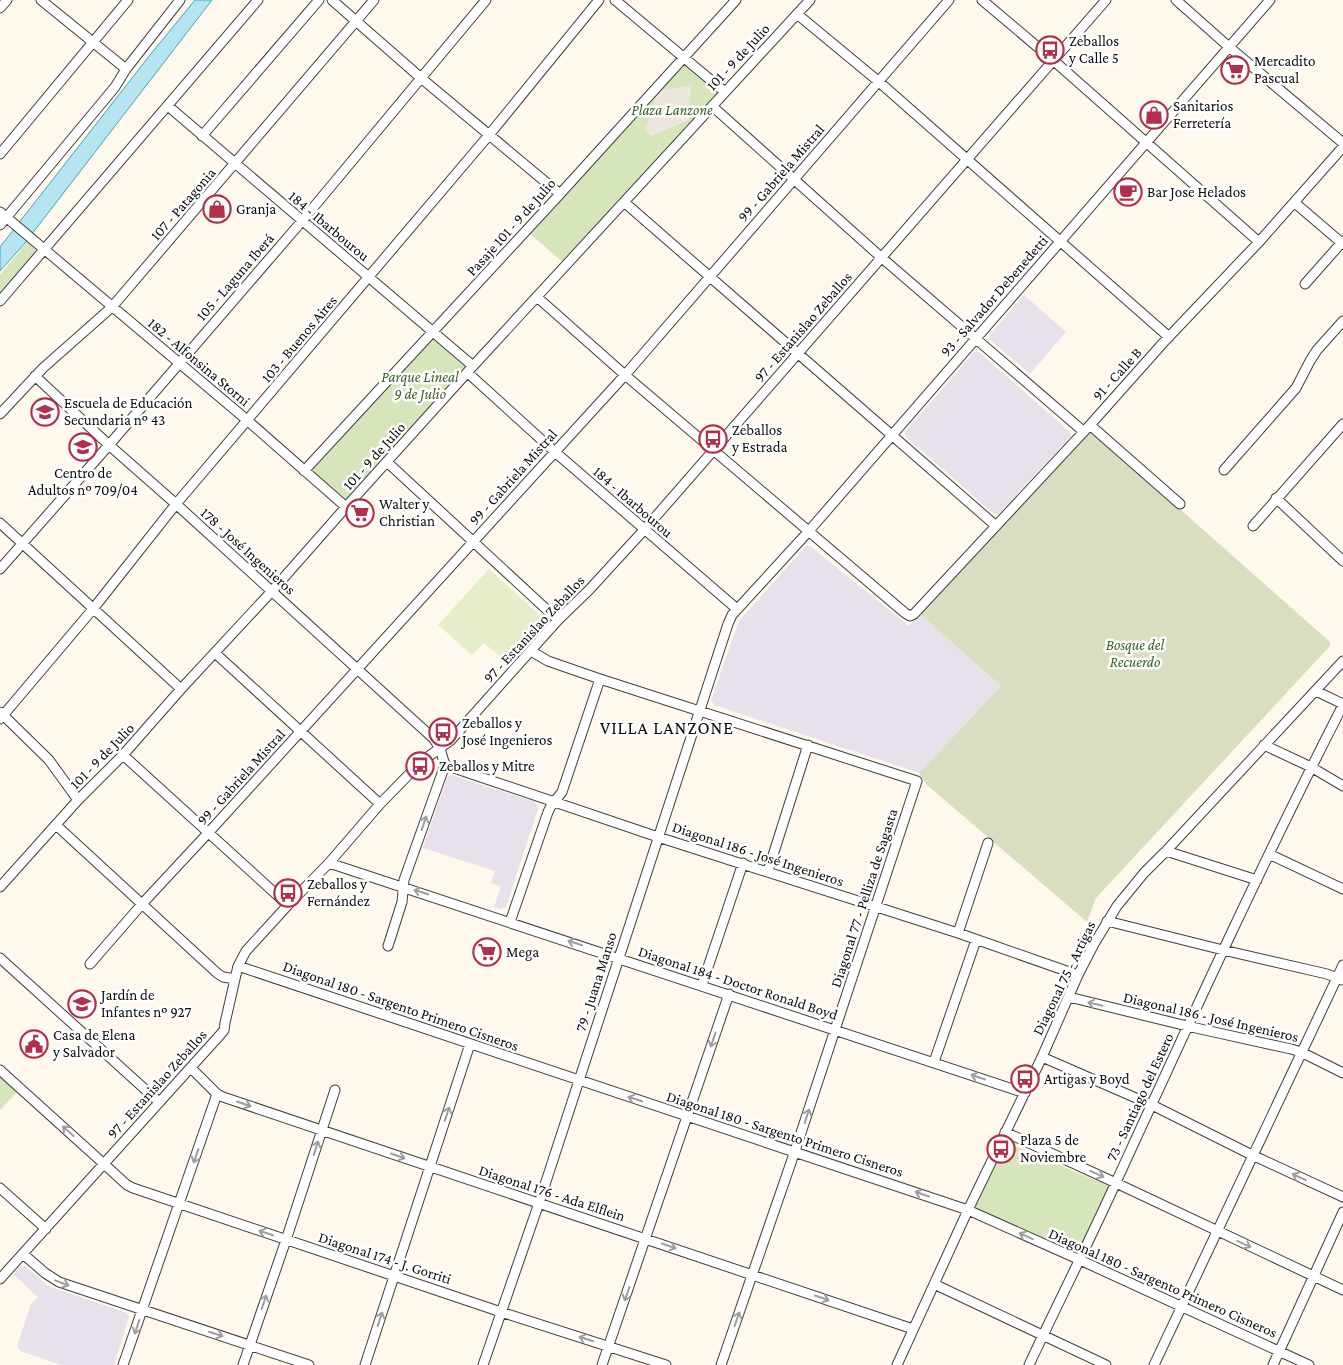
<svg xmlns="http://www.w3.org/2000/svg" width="1343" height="1365" font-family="'Crimson Pro',serif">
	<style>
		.industrial { fill: #e8e1eb }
		.green { fill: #d7e5ba }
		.cemetery { fill: #d9dec0 }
		.pitch { fill: #e6edcb }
		.plaza { fill: #ede6dd }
		.water { fill: #b6e4f1; stroke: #43a3c2 }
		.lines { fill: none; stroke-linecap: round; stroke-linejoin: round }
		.minor-casing { stroke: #3f3f3f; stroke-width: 11 }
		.minor { stroke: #fff; stroke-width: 9 }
		.oneway { stroke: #9e9e9e }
		.labels { text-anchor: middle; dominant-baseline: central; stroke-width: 5; stroke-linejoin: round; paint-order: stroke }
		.poi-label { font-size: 15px; fill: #0c0c0c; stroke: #fff; text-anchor: start }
		.street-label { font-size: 15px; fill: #0c0c0c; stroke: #fff }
		.park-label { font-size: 15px; font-style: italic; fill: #385f22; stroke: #fff }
		.quarter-label { font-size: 18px; letter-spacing: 1px; fill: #0c0c0c; stroke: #fff }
	</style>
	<rect width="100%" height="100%" fill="#fef8ed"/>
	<path class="industrial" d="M1024,295L1066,332L1030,374L989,339V336Z
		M974,352H979L1070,432L1071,436L999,514H994L905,436V432Z
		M806,546H810L909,626L920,614L1001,686L919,773L714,705L711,700L739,621Z
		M451,775L535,802L538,809L506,907L501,909L494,907L501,886L491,883L495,871L423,848L447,778Z
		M25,1266L48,1286L127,1313L129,1317L114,1365H61L20,1351L17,1346L31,1304L38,1297L13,1274L20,1267Z"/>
	<path class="green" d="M684,57L725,92L566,265L526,230Z
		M27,242L35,248V254L0,293V275Z
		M432,338L467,368L346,499L312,470Z
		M0,1077L17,1092L0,1110Z
		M1003,1141L1111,1187L1079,1256L972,1208Z"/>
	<path class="cemetery" d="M1089,433H1094L1330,642V646L1096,898L1087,922L927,785L919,773L1001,686L920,614Z"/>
	<path class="pitch" d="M489,569L543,618L541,625L508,663L484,643L472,655L438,625Z"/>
	<path class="plaza" d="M691,85L689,120L651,136L645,130L658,91Z"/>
	<path class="water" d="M195,0H212L25,243L0,271V247L150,55Z"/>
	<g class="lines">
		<g class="minor-casing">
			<path id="minor" d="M41,0L126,69
				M332,0L421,78L560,194
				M615,0L725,92
				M982,0L1053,60L1259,242
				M1176,0L1229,47L1343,143
				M0,8L7,0
				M797,14L878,81L1169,337
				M168,106L473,366
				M712,106L882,258L1083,431
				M202,136L319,0
				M0,154L128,0
				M624,202L995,525
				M1295,203L1343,244
				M0,212L247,420L346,507
				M0,225L115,87L126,69L180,0
				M1305,284L1343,241
				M537,297L625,375L905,613L910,616L914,614L1090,425L1163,343L1259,242L1343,147
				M0,301L258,0
				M468,373L555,452L737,609
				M35,376L109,445L176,504L434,739L440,749L445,765
				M0,414L43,368L112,307L374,0
				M1090,425L1180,504
				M387,462L558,620
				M1224,470L1296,388L1310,361L1317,350L1343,321
				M304,471L560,194L736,0
				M1276,498L1343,561
				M0,523L181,689
				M1253,526L1343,424
				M0,569L109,445L302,221L486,0
				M531,651L548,661L600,679L917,781L795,1151L721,1365
				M215,653L380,804
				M1316,691L1343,704
				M0,712L49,760L78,800
				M0,719L93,609L176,504L489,135L599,0
				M1264,745L1311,767L1343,786
				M123,755L288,905
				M445,765L658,837L958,933L1078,975
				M56,825L217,973L223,977L235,979
				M1166,851L1257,880
				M1269,854L1343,889
				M329,863L1025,1093
				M768,871L808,745
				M0,887L78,800L123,755L181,689L272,591L346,507L473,366L810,0
				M1107,921L1223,950L1327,974L1342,980
				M510,922L548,812L551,806L562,792L600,679
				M958,933L988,843
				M388,946L402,902L404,880L445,765
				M0,958L159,1102
				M90,964L142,904L209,832L625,375L949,0
				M238,966L968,1210L1080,1260L1309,1365
				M702,985L743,863
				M1069,997L1187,1026L1291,1049L1301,1052L1343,1073
				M1042,1057L1152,1105L1252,1155L1343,1197
				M934,1062L976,940
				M191,1068L217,1094L223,1097L913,1329
				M0,1070L104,1164L127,1185L133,1188L501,1312L666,1365
				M1005,1132L1116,1183L1343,1290
				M0,1188L46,1229
				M23,1254L45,1273L59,1282L309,1365
				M0,1279L220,1035L224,1030L225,1023L235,979L238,966L246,951L288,905L329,863L380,804L421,762L451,740L558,620L589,590L644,530L1106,0
				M934,1284L1106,1365
				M123,1365L217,1094
				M243,1365L286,1240L335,1090
				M365,1365L470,1044
				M483,1365L539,1203L728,624L732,615L808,532L1270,0
				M602,1365L729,994
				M897,1365L968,1210L1042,1057L1078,975L1094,944L1117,906L1144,873L1166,851L1343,661
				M1029,1365C1058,1303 1089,1242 1117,1180C1190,1021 1263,861 1343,705
				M1154,1365L1343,965
				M1273,1365L1343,1212"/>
		</g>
		<use href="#minor" class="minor"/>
	</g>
	<defs><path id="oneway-shaft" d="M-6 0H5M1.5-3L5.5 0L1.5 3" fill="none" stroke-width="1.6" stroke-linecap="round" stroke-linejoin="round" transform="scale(1.25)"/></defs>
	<g class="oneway">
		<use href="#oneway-shaft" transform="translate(424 823) rotate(-71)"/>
		<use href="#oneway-shaft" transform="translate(421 892) rotate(-162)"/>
		<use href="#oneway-shaft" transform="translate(575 943) rotate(-162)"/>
		<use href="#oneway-shaft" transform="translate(1095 1004) rotate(-166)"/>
		<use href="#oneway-shaft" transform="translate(713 1040) rotate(109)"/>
		<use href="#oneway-shaft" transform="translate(978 1077) rotate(-161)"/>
		<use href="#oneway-shaft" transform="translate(635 1099) rotate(-162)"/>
		<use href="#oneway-shaft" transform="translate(244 1104) rotate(19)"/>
		<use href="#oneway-shaft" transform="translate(447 1114) rotate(-72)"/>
		<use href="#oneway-shaft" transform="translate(807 1116) rotate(-72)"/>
		<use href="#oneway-shaft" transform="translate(68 1131) rotate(-138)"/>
		<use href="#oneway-shaft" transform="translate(316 1148) rotate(-72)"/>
		<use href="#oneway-shaft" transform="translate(196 1156) rotate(109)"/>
		<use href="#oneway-shaft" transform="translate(398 1156) rotate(19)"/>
		<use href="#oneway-shaft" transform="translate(1097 1174) rotate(24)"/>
		<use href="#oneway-shaft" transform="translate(1299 1177) rotate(-155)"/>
		<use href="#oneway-shaft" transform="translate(922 1194) rotate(-161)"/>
		<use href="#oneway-shaft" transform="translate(266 1233) rotate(-162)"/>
		<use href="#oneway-shaft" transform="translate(1026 1236) rotate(-156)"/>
		<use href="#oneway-shaft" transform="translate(1244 1244) rotate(25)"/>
		<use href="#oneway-shaft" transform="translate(669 1246) rotate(19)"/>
		<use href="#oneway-shaft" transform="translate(62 1283) rotate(21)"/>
		<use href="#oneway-shaft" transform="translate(627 1294) rotate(109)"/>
		<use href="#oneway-shaft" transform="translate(822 1298) rotate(19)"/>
		<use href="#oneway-shaft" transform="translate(264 1302) rotate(-71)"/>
		<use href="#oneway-shaft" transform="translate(380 1319) rotate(-72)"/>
		<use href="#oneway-shaft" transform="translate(737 1319) rotate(-71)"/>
		<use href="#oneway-shaft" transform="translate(137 1327) rotate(109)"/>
		<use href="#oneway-shaft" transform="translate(216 1334) rotate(18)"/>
		<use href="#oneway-shaft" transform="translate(586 1339) rotate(-162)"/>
	</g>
	<defs>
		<g id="bus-ring" transform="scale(1.4375)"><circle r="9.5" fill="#fff" stroke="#b1304a" stroke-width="1.5"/><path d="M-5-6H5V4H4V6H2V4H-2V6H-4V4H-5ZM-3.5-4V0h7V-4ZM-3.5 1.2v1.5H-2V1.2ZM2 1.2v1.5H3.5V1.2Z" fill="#b1304a"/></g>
		<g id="supermarket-ring" transform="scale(1.4375)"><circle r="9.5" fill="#fff" stroke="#b1304a" stroke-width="1.5"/><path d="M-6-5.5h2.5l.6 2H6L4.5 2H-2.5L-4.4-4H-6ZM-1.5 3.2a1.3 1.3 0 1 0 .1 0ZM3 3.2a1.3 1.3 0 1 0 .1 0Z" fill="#b1304a"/></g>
		<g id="shop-ring" transform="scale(1.4375)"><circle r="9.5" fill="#fff" stroke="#b1304a" stroke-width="1.5"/><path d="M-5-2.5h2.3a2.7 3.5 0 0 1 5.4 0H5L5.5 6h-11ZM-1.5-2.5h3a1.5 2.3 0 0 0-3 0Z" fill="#b1304a"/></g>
		<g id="cafe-ring" transform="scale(1.4375)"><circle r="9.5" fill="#fff" stroke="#b1304a" stroke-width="1.5"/><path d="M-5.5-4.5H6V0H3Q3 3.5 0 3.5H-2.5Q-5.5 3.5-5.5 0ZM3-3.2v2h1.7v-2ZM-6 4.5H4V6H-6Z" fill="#b1304a"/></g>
		<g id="school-ring" transform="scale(1.4375)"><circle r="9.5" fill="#fff" stroke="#b1304a" stroke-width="1.5"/><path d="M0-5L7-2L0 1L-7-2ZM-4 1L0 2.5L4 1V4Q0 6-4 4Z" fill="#b1304a"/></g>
		<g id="civic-ring" transform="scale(1.4375)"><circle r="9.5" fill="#fff" stroke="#b1304a" stroke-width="1.5"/><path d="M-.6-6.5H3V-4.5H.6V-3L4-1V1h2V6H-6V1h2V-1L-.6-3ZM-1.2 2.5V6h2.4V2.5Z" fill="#b1304a"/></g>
	</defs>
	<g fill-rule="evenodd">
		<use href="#bus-ring" x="1050" y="50"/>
		<use href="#supermarket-ring" x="1235" y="70"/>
		<use href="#shop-ring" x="1154" y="115"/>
		<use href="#cafe-ring" x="1128" y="192"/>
		<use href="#shop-ring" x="217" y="209"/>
		<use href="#school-ring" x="45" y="412"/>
		<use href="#bus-ring" x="713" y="439"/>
		<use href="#school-ring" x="83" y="447"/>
		<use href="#supermarket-ring" x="360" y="513"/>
		<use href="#bus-ring" x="443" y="732"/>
		<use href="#bus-ring" x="420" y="766"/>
		<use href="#bus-ring" x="288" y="893"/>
		<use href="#supermarket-ring" x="487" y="952"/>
		<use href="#school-ring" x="82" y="1004"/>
		<use href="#civic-ring" x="34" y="1044"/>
		<use href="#bus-ring" x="1025" y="1079"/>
		<use href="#bus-ring" x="1001" y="1149"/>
	</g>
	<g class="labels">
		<g class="poi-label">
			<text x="1069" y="41">Zeballos<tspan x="1069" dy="17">y Calle 5</tspan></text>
			<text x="1254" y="61">Mercadito<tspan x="1254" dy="17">Pascual</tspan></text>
			<text x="1173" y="106">Sanitarios<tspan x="1173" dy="17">Ferretería</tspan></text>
			<text x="1147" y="192">Bar Jose Helados</text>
			<text x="236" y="209">Granja</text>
			<text x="64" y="403">Escuela de Educación<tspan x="64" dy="17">Secundaria nº 43</tspan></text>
			<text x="732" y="430">Zeballos<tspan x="732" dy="17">y Estrada</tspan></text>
			<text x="83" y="473" text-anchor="middle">Centro de<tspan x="83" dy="17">Adultos nº 709/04</tspan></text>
			<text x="379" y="504">Walter y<tspan x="379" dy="17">Christian</tspan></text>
			<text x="462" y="723">Zeballos y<tspan x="462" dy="17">José Ingenieros</tspan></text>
			<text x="439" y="766">Zeballos y Mitre</text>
			<text x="307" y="884">Zeballos y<tspan x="307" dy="17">Fernández</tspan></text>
			<text x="506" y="952">Mega</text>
			<text x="101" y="995">Jardín de<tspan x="101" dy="17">Infantes nº 927</tspan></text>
			<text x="53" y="1035">Casa de Elena<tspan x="53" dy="17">y Salvador</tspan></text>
			<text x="1044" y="1079">Artigas y Boyd</text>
			<text x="1020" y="1140">Plaza 5 de<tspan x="1020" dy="17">Noviembre</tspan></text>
		</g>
		<g class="street-label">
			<text transform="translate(738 57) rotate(-47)">101 - 9 de Julio</text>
			<text transform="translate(781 173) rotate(-49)">99 - Gabriela Mistral</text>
			<text transform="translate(183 204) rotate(-49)">107 - Patagonia</text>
			<text transform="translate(329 226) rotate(40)">184 - Ibarbourou</text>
			<text transform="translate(511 227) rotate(-48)">Pasaje 101 - 9 de Julio</text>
			<text transform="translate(235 277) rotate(-49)">105 - Laguna Iberá</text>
			<text transform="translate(994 296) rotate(-49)">93 - Salvador Debenedetti</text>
			<text transform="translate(803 327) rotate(-49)">97 - Estanislao Zeballos</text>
			<text transform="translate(299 339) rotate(-50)">103 - Buenos Aires</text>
			<text transform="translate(199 362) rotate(40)">182 - Alfonsina Storni</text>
			<text transform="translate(1117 374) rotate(-48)">91 - Calle B</text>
			<text transform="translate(374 456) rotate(-48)">101 - 9 de Julio</text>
			<text transform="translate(513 477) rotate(-48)">99 - Gabriela Mistral</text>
			<text transform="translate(633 502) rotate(41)">184 - Ibarbourou</text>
			<text transform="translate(248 551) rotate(42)">178 - José Ingenieros</text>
			<text transform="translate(534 629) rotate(-47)">97 - Estanislao Zeballos</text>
			<text transform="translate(102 756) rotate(-46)">101 - 9 de Julio</text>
			<text transform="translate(241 777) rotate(-48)">99 - Gabriela Mistral</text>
			<text transform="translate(758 854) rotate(18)">Diagonal 186 - José Ingenieros</text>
			<text transform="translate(864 898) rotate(-72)">Diagonal 77 - Pelliza de Sagasta</text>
			<text transform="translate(1064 978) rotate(-64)">Diagonal 75 - Artigas</text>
			<text transform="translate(596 982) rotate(-72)">79 - Juana Manso</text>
			<text transform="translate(738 983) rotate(18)">Diagonal 184 - Doctor Ronald Boyd</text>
			<text transform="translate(401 1006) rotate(19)">Diagonal 180 - Sargento Primero Cisneros</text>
			<text transform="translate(1211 1017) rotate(13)">Diagonal 186 - José Ingenieros</text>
			<text transform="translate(157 1084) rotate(-48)">97 - Estanislao Zeballos</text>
			<text transform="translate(1140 1097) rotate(-65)">73 - Santiago del Estero</text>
			<text transform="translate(785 1134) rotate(18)">Diagonal 180 - Sargento Primero Cisneros</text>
			<text transform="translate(552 1193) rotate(18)">Diagonal 176 - Ada Elflein</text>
			<text transform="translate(385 1258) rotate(18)">Diagonal 174 - J. Gorriti</text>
			<text transform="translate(1163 1283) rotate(24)">Diagonal 180 - Sargento Primero Cisneros</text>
		</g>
		<g class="park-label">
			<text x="672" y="110">Plaza Lanzone</text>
			<text x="420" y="377">Parque Lineal<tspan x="420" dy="17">9 de Julio</tspan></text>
			<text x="1135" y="645">Bosque del<tspan x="1135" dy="17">Recuerdo</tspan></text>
		</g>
		<g class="quarter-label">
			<text x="667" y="728">VILLA LANZONE</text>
		</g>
	</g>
</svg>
